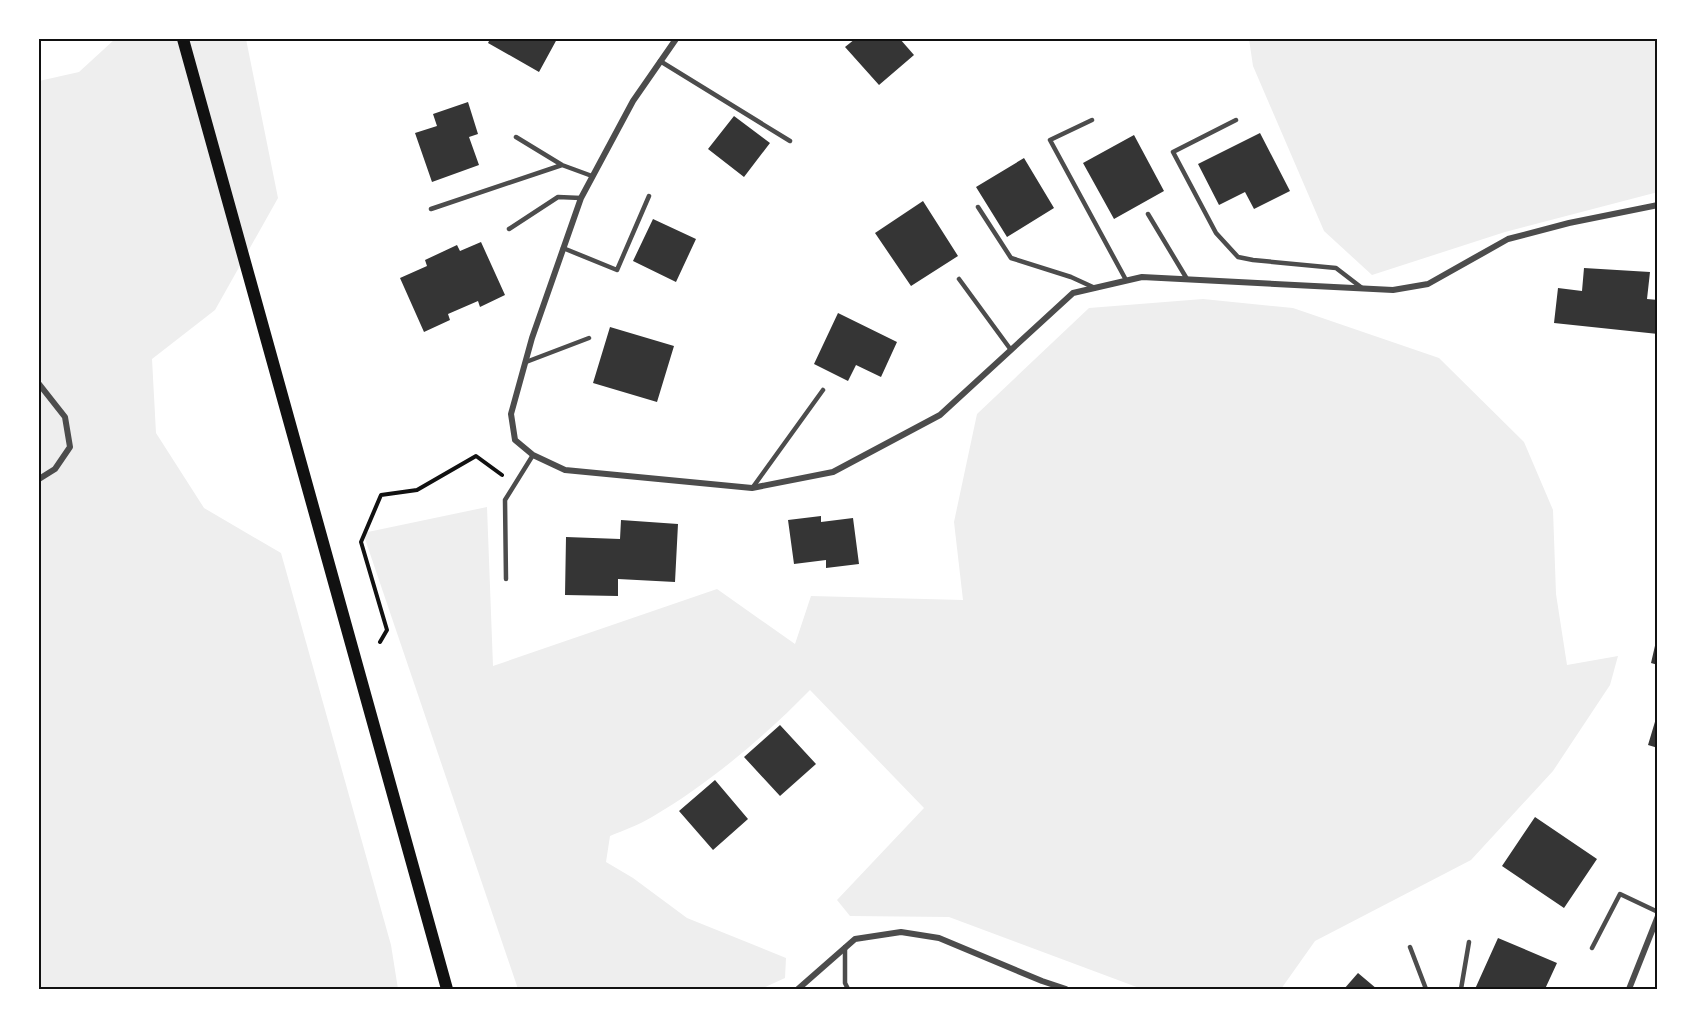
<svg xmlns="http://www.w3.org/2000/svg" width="1697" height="1028" font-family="'PT Sans',sans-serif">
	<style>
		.green { fill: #eee }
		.building { fill: #353535 }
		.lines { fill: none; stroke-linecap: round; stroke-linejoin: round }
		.path { stroke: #111; stroke-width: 4 }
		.service { stroke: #4c4c4c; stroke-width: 4.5 }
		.minor { stroke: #4c4c4c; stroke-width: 6 }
		.secondary { stroke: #111; stroke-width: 12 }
		.neatline { fill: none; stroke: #111; stroke-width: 2 }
	</style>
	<rect width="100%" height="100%" fill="#fff"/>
	<path class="green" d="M115,39H246L278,198L215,310L152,359L156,433L204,508L281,553L391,945L398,989H39V81L79,72Z
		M1249,39H1658V192L1505,232L1372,275L1324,231L1253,66Z
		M1203,299L1293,308L1439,358L1524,442L1553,510L1556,594L1567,665L1618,656L1610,685L1553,771L1471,860L1315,941L1281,989H1142L949,917L850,916L837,900L924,808L810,690C764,737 710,783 652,817C639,825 624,830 610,836L606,862L633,878L687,918L786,958L785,978L761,989H518L363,533L487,507L493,666L717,589L795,644L811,596L963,600L954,522L977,414L1089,308Z"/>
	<path class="building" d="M490,39H557L539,72L488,43Z
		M855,39H900L914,55L879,85L845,47Z
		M468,102L478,134L469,137L479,165L432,182L415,133L437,126L433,114Z
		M734,116L770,143L744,177L708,149Z
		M1260,133L1290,191L1254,209L1245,192L1219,205L1198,164Z
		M1134,135L1164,191L1114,219L1083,163Z
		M1024,158L1054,208L1007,237L976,187Z
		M923,201L958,256L911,286L875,233Z
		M653,219L696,239L676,282L633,261Z
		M481,242L505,295L480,307L478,301L448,314L450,320L424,332L400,278L427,266L425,260L457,245L460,251Z
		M1584,268L1650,272L1647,299L1658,300V334L1554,323L1558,288L1582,291Z
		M838,313L897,342L881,377L856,365L848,381L814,364Z
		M610,327L674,346L657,402L593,383Z
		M821,516V522L853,518L859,564L826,568V560L794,564L788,520Z
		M621,520L678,524L675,582L618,579V596L565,595L566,537L620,539Z
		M1657,637H1658V665L1651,663Z
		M1657,715H1658V748L1648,745Z
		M780,725L816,764L780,796L744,757Z
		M715,780L748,819L713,850L679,811Z
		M1535,817L1597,859L1564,908L1502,866Z
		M1498,938L1557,963L1545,989H1475Z
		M1358,973L1377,989H1344Z"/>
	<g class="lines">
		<path class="path" d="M380,642L387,630L361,542L381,495L417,490L476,456L502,475"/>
		<path class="service" d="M660,61L790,141
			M1092,120L1050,140L1126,280
			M1236,120L1173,152L1216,233L1238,257L1253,260L1336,268L1362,288
			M516,137L562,165
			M978,207L1011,258L1071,277L1095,288
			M431,209L562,165L592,176
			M1148,214L1187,279
			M509,229L558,197L581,198
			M563,248L617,270L649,196
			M959,279L1011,350
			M526,362L589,338
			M753,487L823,390
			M506,579L505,500L533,455
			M845,947V983L848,989
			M1410,947L1426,989
			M1592,948L1620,894L1658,912
			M1461,989L1469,942"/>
		<path class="minor" d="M676,39L633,101L581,198L532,338L511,414L515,440L533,455L565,470L752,488L833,472L940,415L1073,293L1142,277L1393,290L1428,284L1508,239L1569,223L1658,205
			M39,384L65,417L70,447L55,469L39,479
			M798,989L855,939L901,932L939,938L1042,981L1066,989
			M1629,989L1658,916"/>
		<path class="secondary" d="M183,39L447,989"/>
	</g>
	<rect width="1697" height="1028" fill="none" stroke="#ffffff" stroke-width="81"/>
	<rect x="40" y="40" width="1616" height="948" class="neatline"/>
</svg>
